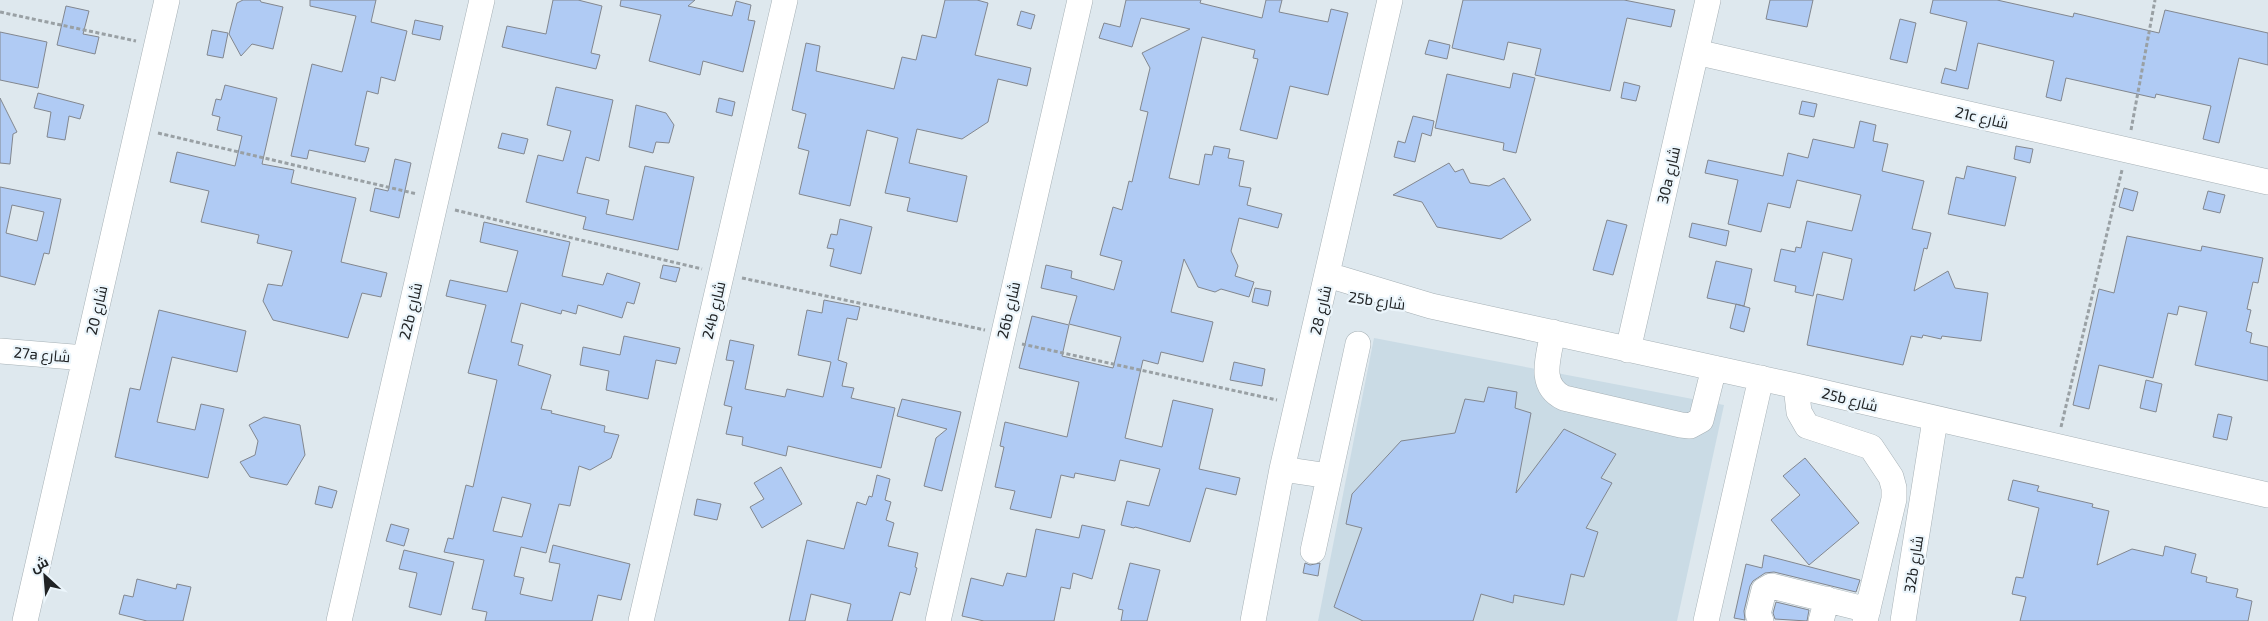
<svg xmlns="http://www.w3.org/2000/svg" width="2268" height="621" font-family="'Exo 2',Cairo,sans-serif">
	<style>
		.built { fill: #cadbe5 }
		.building { fill: #b0cbf4; stroke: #82878f; fill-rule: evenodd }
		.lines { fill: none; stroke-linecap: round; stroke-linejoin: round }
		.minor-casing { stroke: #a7b1b6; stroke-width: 26 }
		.path { stroke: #99a0a4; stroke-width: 3; stroke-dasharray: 4 2.5; stroke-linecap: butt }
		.minor { stroke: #fff; stroke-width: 25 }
		.labels { text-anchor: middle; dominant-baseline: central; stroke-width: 4.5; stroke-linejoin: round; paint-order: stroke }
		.street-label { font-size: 15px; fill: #202325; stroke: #ebf5fb }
	</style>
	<rect width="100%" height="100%" fill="#dee8ee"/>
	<path class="built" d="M1374,338L1724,405L1677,621H1318Z"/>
	<path class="building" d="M243,0H260L261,2L283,7L273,49L252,44L241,56L229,34L237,3Z
		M310,0H376L371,22L407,31L395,81L381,77L378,94L367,91L355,145L369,148L365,162L309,150L307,159L291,156L312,64L342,72L356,16L310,6Z
		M553,0H578L602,6L591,53L600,55L596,69L502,47L507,26L546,34Z
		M621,0H695L688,6L732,16L736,1L751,5L748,20L755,21L743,72L703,61L700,75L649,61L661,15L620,6Z
		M945,0H977L988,3L975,55L1031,68L1027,86L998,79L988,122L962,139L917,129L909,163L967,176L957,222L907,211L910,198L885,193L898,138L867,130L850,206L799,194L809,151L798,148L806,114L792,110L806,43L820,46L816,71L894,89L902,57L916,60L922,35L936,38Z
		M1126,0H1201L1200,3L1262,18L1266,0H1282L1279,12L1328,22L1331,9L1348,13L1328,95L1290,86L1277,139L1240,130L1258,59L1253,58L1255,50L1202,37L1169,178L1199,185L1205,154L1212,155L1214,146L1230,149L1228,158L1244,161L1239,186L1251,188L1247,205L1282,214L1278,228L1239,218L1231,251L1238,266L1235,276L1254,282L1249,297L1221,289L1215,292L1198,287L1184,259L1171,312L1213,322L1203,362L1161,352L1158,364L1143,360L1125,438L1162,447L1173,400L1213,409L1199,469L1240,478L1236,495L1206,488L1190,542L1135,527L1134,528L1121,525L1127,501L1149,506L1160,469L1120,460L1115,481L1075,473L1074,478L1061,475L1051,518L1010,509L1015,491L995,487L1004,447L1000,446L1005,422L1067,437L1079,382L1019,368L1032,316L1069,325L1062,356L1113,368L1121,337L1069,324L1077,296L1041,288L1046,265L1072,271L1071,278L1114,290L1122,261L1100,255L1113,207L1122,210L1129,181L1132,182L1148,112L1140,110L1150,68L1142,53L1190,29L1141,18L1132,47L1099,38L1104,23L1120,27Z
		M1463,0H1624L1675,10L1671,27L1627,18L1610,91L1535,75L1541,49L1508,42L1504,60L1452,48Z
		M1770,0H1813L1807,27L1766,19Z
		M1933,0H1997L2073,17L2074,13L2159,33L2165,10L2268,33V65L2239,58L2219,143L2203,139L2211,106L2156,94L2155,98L2066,78L2061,101L2046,97L2054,61L1978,43L1968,89L1941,83L1945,68L1956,71L1967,22L1930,13Z
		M66,6L89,11L83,34L99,37L95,54L57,45Z
		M1021,11L1035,15L1031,29L1017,25Z
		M1900,19L1916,23L1907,63L1890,59Z
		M415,20L443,26L440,40L412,34Z
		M212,30L228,33L223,58L207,55Z
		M0,32L47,42L38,88L0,80Z
		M1429,40L1450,45L1447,59L1425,54Z
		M1513,73L1535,78L1516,153L1503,150L1504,143L1435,128L1447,74L1510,88Z
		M1624,82L1640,86L1636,101L1621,98Z
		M225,85L277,98L262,164L294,170L291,183L356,198L341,262L387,273L381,297L362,293L348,338L273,320L263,301L268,284L282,286L292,251L257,243L259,235L201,222L209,191L170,182L177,152L235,166L242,136L217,130L220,117L212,115L216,99L221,100Z
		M556,87L613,100L599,161L586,157L577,193L609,200L606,214L633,220L645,166L694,177L678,250L583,229L586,217L526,202L538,155L563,161L571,131L547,125Z
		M38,93L84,105L80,119L69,116L65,140L47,137L51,112L34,108Z
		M0,98L17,132L13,134L10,164L0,163Z
		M719,98L735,102L732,116L716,112Z
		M1802,101L1817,104L1814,117L1799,114Z
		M636,105L666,113L674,125L669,143L656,142L653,153L629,147Z
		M1413,116L1434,121L1431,136L1422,133L1415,162L1394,157L1398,141L1405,143Z
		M1860,121L1876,125L1873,141L1888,144L1882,171L1924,181L1912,229L1931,233L1927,249L1924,248L1914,291L1948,271L1955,288L1988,293L1981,341L1942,336L1941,339L1923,335L1922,338L1911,336L1903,365L1807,345L1817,294L1843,300L1852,259L1823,252L1813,296L1795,292L1796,286L1774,281L1781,249L1795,252L1796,247L1801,248L1807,221L1852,231L1861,195L1797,180L1790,208L1768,203L1761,232L1728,224L1738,180L1705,173L1708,160L1783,176L1788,153L1808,158L1813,139L1854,148Z
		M502,133L528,139L524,154L498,148Z
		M2016,146L2033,149L2030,163L2014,159Z
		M395,159L411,163L399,218L370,211L375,188L388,191Z
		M1449,163L1455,172L1463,169L1470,183L1489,186L1504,178L1531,220L1501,239L1437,227L1422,202L1393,195Z
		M1967,166L2016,177L2005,226L1948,214L1956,177L1964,179Z
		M0,187L61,199L49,254L44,253L35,285L0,276ZM12,205L44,212L37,241L6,233Z
		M2124,188L2138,192L2133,211L2119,207Z
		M2208,191L2225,195L2220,213L2203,209Z
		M840,219L872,227L861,274L830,266L834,249L827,248L831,234L837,235Z
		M1607,220L1627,225L1613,275L1593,270Z
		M484,222L570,242L562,276L603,285L607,273L640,283L634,304L627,302L622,318L578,305L576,314L562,310L561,314L521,303L511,342L523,345L518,365L551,375L541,409L552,411L551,413L605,426L604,432L619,435L611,458L590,470L579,466L570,506L559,504L546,553L521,547L514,576L524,578L520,594L552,601L560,564L549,562L553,545L630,564L621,600L598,595L592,621H485L487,612L472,609L484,560L444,552L448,538L453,539L466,485L473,487L497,380L468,373L486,305L446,296L450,280L507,292L518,251L480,242ZM502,497L531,504L522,537L493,531Z
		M1692,223L1729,231L1726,246L1689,237Z
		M2127,236L2201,251L2202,246L2263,258L2258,283L2253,282L2247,309L2251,310L2246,331L2252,333L2250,343L2268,347V381L2195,365L2207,312L2179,306L2177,315L2168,313L2153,378L2099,365L2089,409L2073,405L2099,289L2114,293Z
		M1716,261L1752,269L1744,306L1707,298Z
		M663,265L680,268L676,282L660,278Z
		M1255,288L1271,291L1268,306L1252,302Z
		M824,300L860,307L857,320L847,318L838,360L847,363L842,386L854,388L851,398L895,408L881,468L788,446L786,456L742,445L743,437L726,434L732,407L724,405L734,361L726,360L730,340L754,345L745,389L785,397L787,389L823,397L831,362L798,355L807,310L822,313Z
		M1736,304L1750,308L1744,332L1730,328Z
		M159,310L246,331L237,372L172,357L157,422L195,430L201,404L224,409L208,478L115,457L130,388L140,390Z
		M624,336L680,348L676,364L656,360L648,399L606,390L609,371L580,365L583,347L620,355Z
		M1234,362L1265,369L1262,386L1230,380Z
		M2146,380L2162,384L2156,412L2140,408Z
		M1488,387L1517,392L1515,408L1531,413L1516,493L1564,429L1616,454L1601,478L1612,483L1586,528L1598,532L1584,577L1571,574L1564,605L1514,595L1513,603L1481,594L1473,621H1363L1334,607L1362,528L1346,524L1352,494L1401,441L1455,433L1465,399L1484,402Z
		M902,399L961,412L942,491L924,486L936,438L947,429L897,416Z
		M2218,414L2232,417L2227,440L2213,437Z
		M264,417L300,425L305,455L287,485L250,477L240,462L255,455L258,441L249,425Z
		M1805,458L1859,523L1809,565L1771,520L1800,495L1783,476Z
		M781,467L802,504L762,528L750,507L764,499L754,483Z
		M877,475L890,479L885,500L891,502L886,520L894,523L888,546L918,553L915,567L917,568L910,595L900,592L892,621H847L851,604L811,594L805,621H789L807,540L844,549L857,502L866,505L869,496L872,497Z
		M2013,480L2039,486L2037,491L2093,504L2092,507L2109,511L2097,565L2132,549L2163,556L2165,546L2196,554L2191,573L2207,577L2206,582L2238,589L2236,597L2252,601L2248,621H2020L2026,597L2012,594L2016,577L2023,578L2039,508L2008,500Z
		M319,486L337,491L332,508L315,504Z
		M697,499L721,504L717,520L694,515Z
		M391,524L409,529L404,546L386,541Z
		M1082,525L1105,530L1092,579L1073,573L1070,589L1061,587L1054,621H984L962,616L971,578L1003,586L1007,573L1026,577L1036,529L1079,538Z
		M404,550L454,562L441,615L409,607L417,573L399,569Z
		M1764,555L1860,580L1856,592L1774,572L1765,573L1753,581L1750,586L1744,611L1745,620L1734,618L1746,564L1762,568Z
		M1130,563L1160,570L1147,621H1121L1123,610L1118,609Z
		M1305,563L1310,565L1320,563L1318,576L1303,573Z
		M137,579L176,589L177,584L191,587L183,621H147L119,614L124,595L133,597Z
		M1776,602L1809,610L1807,621L1775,619L1773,613Z"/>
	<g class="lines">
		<g class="minor-casing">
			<path id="minor" d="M1696,52L2268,182
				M1328,275L1431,306L1796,386L2268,495
				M1553,332C1549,356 1537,385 1564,398L1681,425L1690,426L1701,420L1714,368
				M1628,350L1708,0
				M0,351L85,358
				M1796,386L1799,412L1807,426L1871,447L1891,477L1894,488V499L1865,621
				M1282,469L1329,476
				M1313,551L1358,344
				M25,621L167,0
				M339,621L482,0
				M641,621L785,0
				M938,621L1080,0
				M1253,621L1282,469L1390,0
				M1706,621L1761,378
				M1761,621L1758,614L1764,590L1771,586L1868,610
				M1821,621L1827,599
				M1903,621L1935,420"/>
		</g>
		<path class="path" d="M0,12L136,41
			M2131,130L2155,0
			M158,133L417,194
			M455,210L702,269
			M742,278L985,330
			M1022,344L1277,400
			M2061,427L2122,170"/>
		<use href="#minor" class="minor"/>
	</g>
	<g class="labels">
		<g class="street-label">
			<text transform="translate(1982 117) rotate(13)">21c شارع</text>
			<text transform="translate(1668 175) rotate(-77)">30a شارع</text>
			<text transform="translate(1377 300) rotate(8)">25b شارع</text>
			<text transform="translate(96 310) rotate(-77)">شارع 20</text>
			<text transform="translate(713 310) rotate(-77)">24b شارع</text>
			<text transform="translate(1008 310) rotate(-77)">26b شارع</text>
			<text transform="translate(1320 310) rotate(-77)">شارع 28</text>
			<text transform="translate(410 311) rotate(-77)">22b شارع</text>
			<text transform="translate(42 354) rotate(5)">27a شارع</text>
			<text transform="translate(1850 399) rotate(14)">25b شارع</text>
			<text transform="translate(1913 564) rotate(-81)">32b شارع</text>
		</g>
	</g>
	<g transform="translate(45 576) rotate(334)" stroke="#ebf5fb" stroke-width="4" paint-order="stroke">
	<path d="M0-4L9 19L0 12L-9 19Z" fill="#202325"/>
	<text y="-8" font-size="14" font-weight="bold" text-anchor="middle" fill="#202325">ش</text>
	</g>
</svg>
